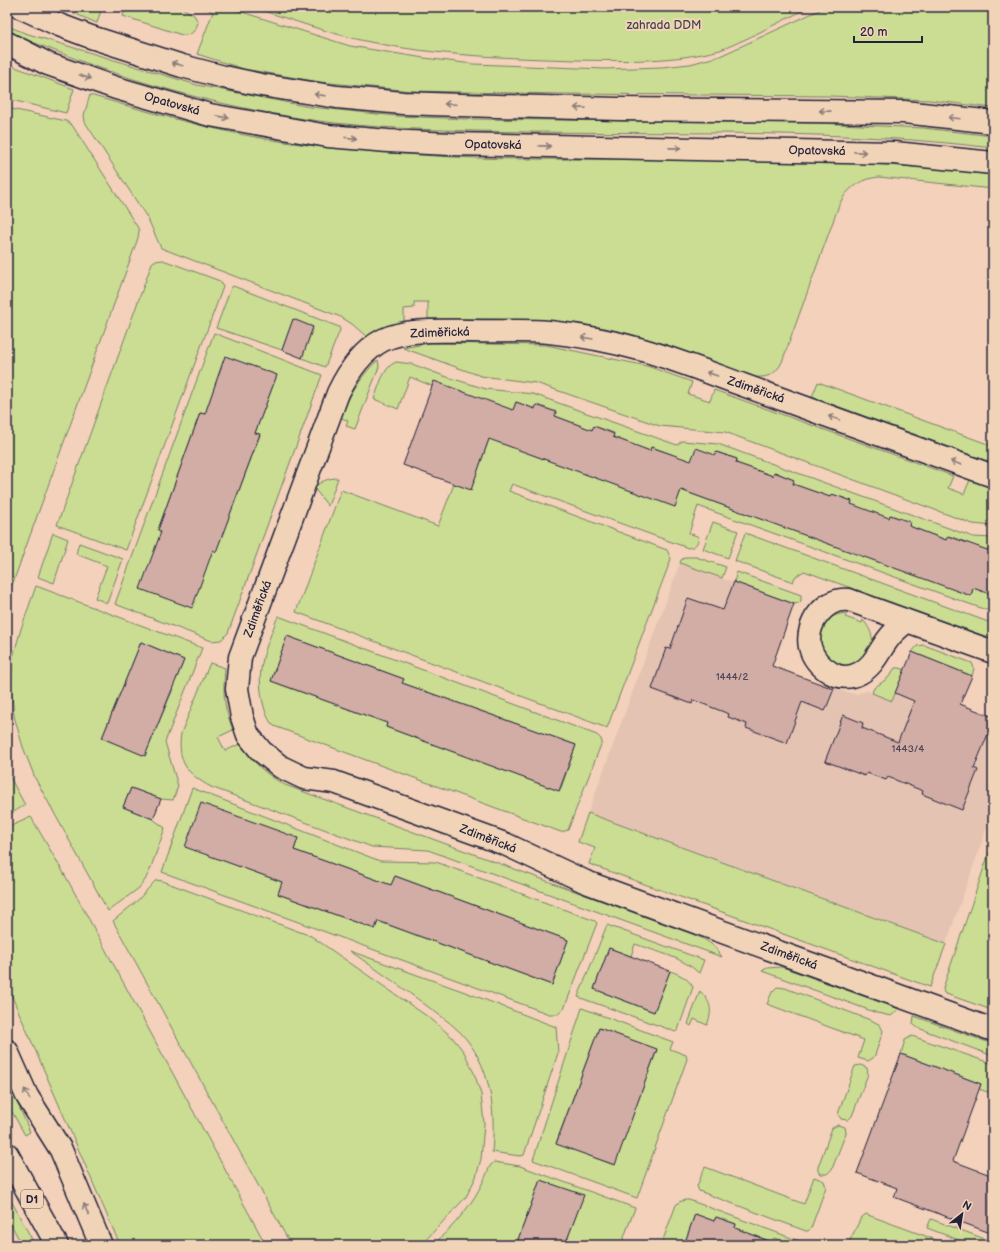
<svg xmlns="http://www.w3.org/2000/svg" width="1000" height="1252" font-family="'Balsamiq Sans',sans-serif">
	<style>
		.built { fill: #e5c3b2 }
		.green { fill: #cadd92; stroke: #768066; fill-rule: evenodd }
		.building { fill: #d2ada6; stroke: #22223b }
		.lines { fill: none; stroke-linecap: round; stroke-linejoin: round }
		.minor-casing { stroke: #22223b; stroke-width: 25 }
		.secondary-casing { stroke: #22223b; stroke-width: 25 }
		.trunk-casing { stroke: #22223b; stroke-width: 25 }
		.minor { stroke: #f1d4b8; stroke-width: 22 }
		.secondary { stroke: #f1d4b8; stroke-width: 22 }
		.trunk { stroke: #f1d4b8; stroke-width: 22 }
		.oneway { stroke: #8a7b7a }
		.labels { text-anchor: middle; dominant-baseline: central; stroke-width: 4; stroke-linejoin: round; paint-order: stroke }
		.number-label { font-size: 10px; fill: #4e4556 }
		.shield { fill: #f1d4b8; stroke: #605760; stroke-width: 1 }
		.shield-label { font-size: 11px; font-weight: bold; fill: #22223b }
		.park-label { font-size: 12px; fill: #44474c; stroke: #f1d4b8 }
		.street-label { font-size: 12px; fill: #22223b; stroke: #f1d4b8 }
	</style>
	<rect width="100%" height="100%" fill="#f3d1ba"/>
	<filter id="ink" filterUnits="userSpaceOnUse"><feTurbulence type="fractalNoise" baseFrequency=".025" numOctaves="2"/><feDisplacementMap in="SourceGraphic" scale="8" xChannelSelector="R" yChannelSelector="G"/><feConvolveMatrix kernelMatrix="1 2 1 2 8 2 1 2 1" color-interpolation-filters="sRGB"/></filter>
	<g filter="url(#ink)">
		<path class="built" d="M680,563L794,604L779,646L744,681L782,670L845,692L856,694L867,691L892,701L912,652L972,676L958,711L970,716L973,709L993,717V810L946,944L588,813Z"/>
		<path class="green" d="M59,7H102L97,23Z
			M126,7H181L194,15L198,22C196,31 191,36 182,35L123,16Z
			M203,7H226L350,46L424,58L473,64L605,69L662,67L690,64L720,56L826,7H962L991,11H993V108L929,100L830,96L563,94L412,91L320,82L244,69L197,54L213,12Z
			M251,7H810C789,17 769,28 748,38C739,42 729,47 720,50C674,62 625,61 578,60C509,58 438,56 370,42C330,34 290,19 251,7Z
			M7,26L25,33L197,85L310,107L397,116L467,119L819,123L923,128L993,136V148C840,129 685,134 531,132C466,131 400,130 335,123C251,113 166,92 86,63C60,53 33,42 7,32Z
			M7,64L74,89L66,113L7,99Z
			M90,95C165,117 239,138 317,146C357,150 396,154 436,156C496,160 558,159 619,159C744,160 869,159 993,175V189L879,177C860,179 847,188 839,205L782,362C776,374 768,378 755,377C708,360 662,341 613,330C553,317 490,319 428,319V302H414V308L404,309V322L385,328L367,337L352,324L341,317L161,248L148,219L85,122L84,115Z
			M7,108L66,121L72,125L138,228L139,231L138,238L7,599Z
			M163,260L220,281L223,287L126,550L57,525L152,263L154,261Z
			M233,286L339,327L340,330L325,367L302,358L313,327L293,320L282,350L216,328L231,288Z
			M214,333L322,375L228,633L221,640L212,641L115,604ZM225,357L277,375L255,433L260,435L216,551L158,530L200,413L205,414Z
			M430,343L546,345L647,366L692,382L688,394L710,401L714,390L953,476L948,488L964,494L970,480L993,488V526L973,524L725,432L660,426L536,383L481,376L403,348Z
			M378,360L379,367L355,429L346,426L348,421L340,417C350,395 360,376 378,360Z
			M396,362L412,364L444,376L486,389L533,394L677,445L682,441L718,444L973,537L993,538V548L989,547L986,554L967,543L948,536L946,540L909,526L910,522L891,515L889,519L850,505L852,501L832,494L830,497L793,484L794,480L775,472L773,476L736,463L737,459L717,452L715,455L690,465L671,454L652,447L650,451L613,437L614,433L594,426L592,430L555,416L556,412L537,405L535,409L516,402L501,443L674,506L681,490L971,595L973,588L993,595V607H992L989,611L698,506L689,533L699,537C697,544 696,547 688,548L512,484L509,491L667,550L671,559L607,728L296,612L341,490L438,526L454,484L471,489L501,406L432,386L410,377L398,409L374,399C379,387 383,367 396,362Z
			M818,382L993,446V463L812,397Z
			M338,478L328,506L314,488C321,481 328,478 338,478Z
			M713,522L738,531L728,558L703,549Z
			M53,533L68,539L54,583L38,577Z
			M745,533L991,623L993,625V639L804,571L795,577L793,582L735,561Z
			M79,543L123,559L107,603L95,598L107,566L76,554Z
			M686,557H696L726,567L722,578L680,563L681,560Z
			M737,572L801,595V601L799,603L794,604L734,582Z
			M36,586L202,648L165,742L178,786L173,800L161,799L131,788L123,807L153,819L165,828L150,870L145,880L139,888L108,911L35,778L23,747L14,716L11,687L13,657L21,629ZM141,642L184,660L176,680L172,679L169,687L173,689L145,755L102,738Z
			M847,613L845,617L862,623L863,620C871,629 877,643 868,655C865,659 858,663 853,666H835L820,653L818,634C827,620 829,615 847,613Z
			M278,616L597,735L601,739L602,742L568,830L561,832L274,726C268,721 265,711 263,703C255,668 266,648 278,616ZM287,636L404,679L402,683L576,745L560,791L386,727L387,723L271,681Z
			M924,645L972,663L974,668L972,676L912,652L917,646Z
			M210,663L225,668C223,695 223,704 233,730L218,737L225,751L240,744C253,762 266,775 285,785L692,934C707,940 713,943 722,957L428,850L372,847L211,787C187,774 177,762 181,733Z
			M895,668H900L905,670L892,701L872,693L874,688L888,678Z
			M7,772L25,805L7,816Z
			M192,788L380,861L436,862L595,921L597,923L564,1009L558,1014H549L162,872ZM298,838L294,850L391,885L395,876L568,940L552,985L378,921L375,929L278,894L282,882L214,857Z
			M588,813L946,944L930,987L589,864L595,848L578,842Z
			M31,817L66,877L266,1245H120L7,985V824L9,827Z
			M993,850V1008L989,1009L946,994L944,993L943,988L989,853Z
			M156,880L162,881L311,936L431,1019L452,1037L464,1052L474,1073L481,1094L484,1124L481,1159L476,1177L466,1197L421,1245H291L113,921L137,901Z
			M607,925L704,960L699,973C682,957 657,952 635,944L631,956L609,948L594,989L654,1012L670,971C679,974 688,978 693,987L678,1030L675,1032L671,1030L578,997Z
			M350,951L465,992L556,1027L558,1053L524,1155L520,1156L492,1152C496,1110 491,1064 460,1032C448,1020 433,1011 419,1000C396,983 373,967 350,951Z
			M781,967L785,968L899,1009L891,1016L877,1013L762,971L767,968Z
			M777,987L785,988L873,1021L880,1025L883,1031L875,1055L873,1058L868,1061L858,1058L864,1040L767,1004L772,992Z
			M700,991C711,1002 713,1010 707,1025L694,1019L691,1026L688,1024Z
			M582,1008L673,1042L670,1049L686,1055L687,1059L637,1198L533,1160ZM599,1028L657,1050L614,1165L556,1143Z
			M914,1016L993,1044V1056L918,1028L913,1024Z
			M912,1036L993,1064V1094L979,1089L981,1084L901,1054L905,1040Z
			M861,1065L867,1068L868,1074L852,1116L848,1120L841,1119L838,1114L855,1066Z
			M7,1079L30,1132L25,1135L7,1103Z
			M838,1125L845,1127L846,1133L832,1169L827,1174H820L818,1171V1167L832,1128Z
			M494,1162L520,1166L635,1208L621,1245H565L583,1196L540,1180L516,1245H439L438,1242L439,1239C462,1218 479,1195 490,1166Z
			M705,1167L804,1204L814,1177L824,1181L826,1187L811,1228L808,1231H806L699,1191L697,1186Z
			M7,1193L35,1245H22L7,1217Z
			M685,1200H689L810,1245H792L774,1238L772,1242L735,1228L736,1224L716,1217L714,1221L695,1214L684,1245H661L676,1205L679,1202Z
			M866,1214L868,1215L950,1245H850L849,1242L861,1218Z
			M931,1219L993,1242V1245H972L927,1228Z"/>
		<path class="building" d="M293,319L313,327L302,358L282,350Z
			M225,356L277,375L255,433L260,434L216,552L213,550L192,608L140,589L161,532L158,530L200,413L205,414Z
			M434,381L513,410L516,402L535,409L536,405L556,412L555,416L592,430L594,426L614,434L613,437L650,451L651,447L691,461L696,448L715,455L716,452L737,459L736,463L773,476L774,472L794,480L793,484L830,497L832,494L852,501L851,504L889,518L890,515L910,522L909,526L946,540L948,536L993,552V595L973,588L971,596L681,490L675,507L489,439L471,490L403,465Z
			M734,582L794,604L772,666L834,689L825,711L802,702L787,743L746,728L747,724L728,717L729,714L693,700L692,704L652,689L666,648L670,649L688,598L723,610Z
			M287,636L404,679L402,683L576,745L559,791L386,727L387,723L271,681Z
			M141,642L184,660L145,756L102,738Z
			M912,652L972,676L960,704L993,717V722L974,768L978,770L962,810L922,794L923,791L888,777L886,780L867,773L865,776L825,761L843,715L863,723L862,728L898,742L914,701L895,693Z
			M131,788L161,799L153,819L123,807Z
			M201,803L298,838L294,850L391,885L395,876L568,940L552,985L378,921L375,929L278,894L282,882L185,847Z
			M609,948L670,971L654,1012L594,989Z
			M599,1028L657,1049L615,1165L556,1144Z
			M901,1054L981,1084L953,1161L993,1176V1234L894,1197L897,1188L857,1173Z
			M540,1180L584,1195L565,1245H516Z
			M695,1214L714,1221L716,1217L736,1224L735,1228L774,1243V1245H684Z"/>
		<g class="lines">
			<g class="minor-casing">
				<path id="minor" d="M993,476C910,446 827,415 743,385C710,373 677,360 643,350C615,342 577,335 549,332C523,330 497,332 471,331C444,331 408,328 383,340C362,351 348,372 338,393L240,657L237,689L242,717L248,735L261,751L281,767L304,778L334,782L505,844L586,882L643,903L993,1030
					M907,621C901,626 894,631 889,638C879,650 875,665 860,673C851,678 840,678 831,673C821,667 813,659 810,647C805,624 825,597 849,600L993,652"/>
			</g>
			<g class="secondary-casing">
				<path id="secondary" d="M20,7L59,25L91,37L182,66L224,77L261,85L337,97L403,103L460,105L619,109L904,112L993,122
					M7,43L48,64L116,88L210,115L328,136L388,141L450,144L894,153L993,163"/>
			</g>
			<g class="trunk-casing">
				<path id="trunk" d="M7,1051L27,1096L61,1150L101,1245
					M7,1154L57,1245"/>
			</g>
			<use href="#minor" class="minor"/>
			<use href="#secondary" class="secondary"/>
			<use href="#trunk" class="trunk"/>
		</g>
		<defs><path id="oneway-shaft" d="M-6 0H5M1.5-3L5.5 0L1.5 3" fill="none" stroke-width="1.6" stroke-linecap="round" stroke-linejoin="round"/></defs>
		<g class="oneway">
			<use href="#oneway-shaft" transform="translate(177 64) rotate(-164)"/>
			<use href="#oneway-shaft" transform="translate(85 77) rotate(19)"/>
			<use href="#oneway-shaft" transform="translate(320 95) rotate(-172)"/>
			<use href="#oneway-shaft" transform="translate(450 104) rotate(-178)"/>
			<use href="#oneway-shaft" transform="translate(580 108) rotate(-179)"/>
			<use href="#oneway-shaft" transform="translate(825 111) rotate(-179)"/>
			<use href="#oneway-shaft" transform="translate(223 117) rotate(11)"/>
			<use href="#oneway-shaft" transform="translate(954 118) rotate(-173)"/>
			<use href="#oneway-shaft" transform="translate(351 138) rotate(6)"/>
			<use href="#oneway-shaft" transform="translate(545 146) rotate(1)"/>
			<use href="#oneway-shaft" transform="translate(675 148) rotate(1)"/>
			<use href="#oneway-shaft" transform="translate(860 152) rotate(1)"/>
			<use href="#oneway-shaft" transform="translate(587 338) rotate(-171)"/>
			<use href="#oneway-shaft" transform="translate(712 374) rotate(-161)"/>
			<use href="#oneway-shaft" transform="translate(834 418) rotate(-160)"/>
			<use href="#oneway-shaft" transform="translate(956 463) rotate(-160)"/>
			<use href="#oneway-shaft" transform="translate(27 1094) rotate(-117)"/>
			<use href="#oneway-shaft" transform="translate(86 1209) rotate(-113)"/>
		</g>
	</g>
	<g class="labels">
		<g class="number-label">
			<text x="732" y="677">1444/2</text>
			<text x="908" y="749">1443/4</text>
		</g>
		<rect class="shield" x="21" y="1190" width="22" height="18" rx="3"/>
		<g class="shield-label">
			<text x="32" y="1199">D1</text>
		</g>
		<g class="park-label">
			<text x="664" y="25">zahrada DDM</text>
		</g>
		<g class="street-label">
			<text transform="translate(172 104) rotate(16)">Opatovská</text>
			<text transform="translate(493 145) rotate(1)">Opatovská</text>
			<text transform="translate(817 151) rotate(1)">Opatovská</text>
			<text transform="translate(440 333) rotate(-2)">Zdiměřická</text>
			<text transform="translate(756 390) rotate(19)">Zdiměřická</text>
			<text transform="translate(258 609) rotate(-70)">Zdiměřická</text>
			<text transform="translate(488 839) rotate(21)">Zdiměřická</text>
			<text transform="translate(789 956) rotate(20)">Zdiměřická</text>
		</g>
	</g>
	<rect width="1000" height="1252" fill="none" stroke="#f1d4b8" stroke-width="24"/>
	<rect x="12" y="12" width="976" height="1228" fill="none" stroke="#22223b" stroke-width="1.5" filter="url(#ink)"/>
	<g transform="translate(962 1214) rotate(30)" stroke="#f1d4b8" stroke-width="3" paint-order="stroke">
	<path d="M0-3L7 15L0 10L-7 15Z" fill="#22223b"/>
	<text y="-6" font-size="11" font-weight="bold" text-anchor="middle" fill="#22223b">N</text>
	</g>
	<path d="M854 36v6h68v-6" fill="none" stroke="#22223b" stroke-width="2"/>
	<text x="860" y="36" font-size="12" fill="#22223b" stroke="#f1d4b8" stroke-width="3" paint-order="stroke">20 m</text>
</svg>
